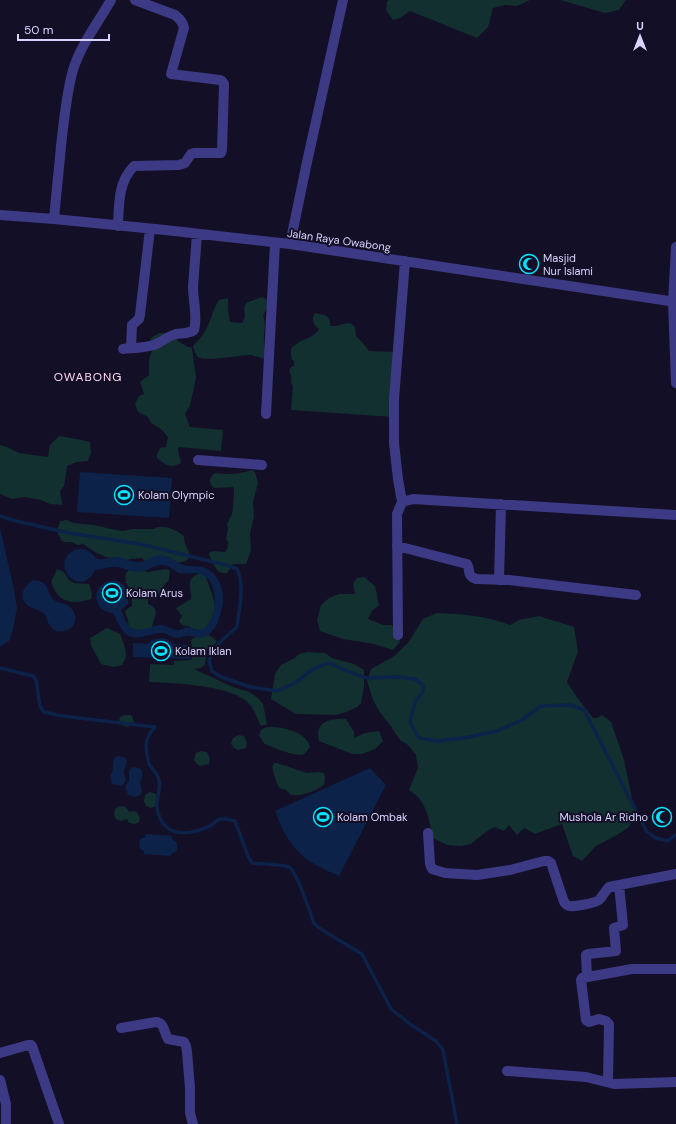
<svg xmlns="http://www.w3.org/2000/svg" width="676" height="1124" font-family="'DM Sans',sans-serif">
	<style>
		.green { fill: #12302f }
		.water { fill: #0c2248 }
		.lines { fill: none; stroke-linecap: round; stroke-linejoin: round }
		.stream { stroke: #0c2248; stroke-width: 3.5 }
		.minor { stroke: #3d3a85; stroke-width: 10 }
		.labels { text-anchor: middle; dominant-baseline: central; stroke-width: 4; stroke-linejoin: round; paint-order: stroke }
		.street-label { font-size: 11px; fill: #d9d4ff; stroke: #130f26 }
		.poi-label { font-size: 11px; fill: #d9d4ff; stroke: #130f26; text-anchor: start }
		.neighbourhood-label { font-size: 12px; letter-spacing: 1px; fill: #ffd6f0; stroke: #130f26 }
	</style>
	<rect width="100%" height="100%" fill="#130f26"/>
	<path class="green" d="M389,0H530L517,6L505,5L493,8L488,27L477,38L410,11L400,18L393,20L386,10L387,2Z
		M560,0H626L619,10L605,13Z
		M262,297C272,300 267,309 263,315C267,327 263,332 264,343C265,350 267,353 263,359C259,357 255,356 251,355C240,355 207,362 198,357C195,355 194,349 193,346C196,342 200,339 202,336C210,325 212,311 219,300L228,298V309L230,322L242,323L245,317L244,309L246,303Z
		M315,313L327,316L330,321V326H336L348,323L352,324L355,327L356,336L362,342L369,351L395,352L394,417L291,410L293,385L291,384C291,382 292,378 291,376C290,372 288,370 292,366H294V361L292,360L291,355V348C294,346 296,344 299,342C306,339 315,336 319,329C313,325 311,319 315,313Z
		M159,333C175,333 172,338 183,344C185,346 189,347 192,348L196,378L190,406L185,414L190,427L223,430L221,451L179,447V446C176,452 181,457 181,463C169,469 167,465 157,458V454L160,448L166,447L168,437L161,429L151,423L148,417L138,412L135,404L139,396L144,394L140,382L149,375C149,366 148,359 152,351L149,344L151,338Z
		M59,436L77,439L90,442L91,453L88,461L77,462L67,466L64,486L60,491L61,498L63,505L50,504L41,500L25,497L12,499L0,494V445L9,448L19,453L48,457L50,445Z
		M252,470L255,472L258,483L253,502L254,517L250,533L251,551L246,564H233L227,573C224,573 220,573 218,571C215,568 209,556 209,553L213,551L225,552L228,547V541L226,540L228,528L227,524L232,514L233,508L234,490L233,487L214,488C208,483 209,477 215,473C230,475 239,474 252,470Z
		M67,520L73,523L94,525L111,529L123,531L133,529H154C161,523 177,530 184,536C184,538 184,540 185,543C187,551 196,558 182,562L147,563L142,558L129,559L127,563C118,560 108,558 99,554C93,552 89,547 83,544L78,545L71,542H65L62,541L58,534V528L60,521Z
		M57,569L64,572L69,580L74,583L89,584C91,589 93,593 91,599C72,605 58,603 51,582Z
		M130,569H142L147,572L166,569L170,570L169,580L166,583L163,587L166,593L164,595L156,593L148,595V604C162,609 153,618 152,628L142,632L129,628L128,620L125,612L127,609L132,606C133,600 131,594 129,589C127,583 124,580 126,573Z
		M200,572L205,574C208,585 218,603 214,614C212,620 207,625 204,631H194L189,626C184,626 182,626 179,621L182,616L176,608L191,599C192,592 187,584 192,578C194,576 198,574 200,572Z
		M364,577L375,586L379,605L372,611L368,619L383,625H392L400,642L393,650L374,644L343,639L320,631L317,620L321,605L329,598L339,594H355L353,584L357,578Z
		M437,613C462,614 487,616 510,625L519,620L539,616L574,627L578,651L567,682L576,696L593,718H597L602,715L611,722L618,742L624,760L635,813L629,827L617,835L596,846L582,861L573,856L562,824L535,834L524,828L517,835L509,825L504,831L494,827L483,834L471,844L460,846L447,845L433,838C430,824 428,810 419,798C416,795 412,792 409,790L418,768L416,755L408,745L400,740L390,725L379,711L373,700L367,681L371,669L393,657L408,643L423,619Z
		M107,628L120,634C124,645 130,654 122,665L113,667L101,664L91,645L90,638Z
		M205,634C212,636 211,637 217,641L214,645L207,648C208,655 205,658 205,665L200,668L194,669L233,687L249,692L257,697L263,704L267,724L261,726C258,720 255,712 251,706C236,685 174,683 149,682L150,664L174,665V661L191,660L193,656L191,640L198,635Z
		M308,652L325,653L332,658L354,664L364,670V686L361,703L357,707L346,712L335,715L296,714L271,699L275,674L281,665L295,658L299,654Z
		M126,715H131L134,721L132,725L127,727L121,725L119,720L121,716Z
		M337,719H346L354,732V738L365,733L379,731L383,741L376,748L370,751L362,754H352L319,741C315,726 324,720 337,719Z
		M267,727C280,726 307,731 310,747C308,749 306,753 304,754C296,758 273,747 265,744L262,741L259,735L262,729Z
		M238,735L244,736L247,743L246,748L238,750L234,748L231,744L233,738Z
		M201,751L207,752L210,759L209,764L201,766L197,764L194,760L196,753Z
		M274,763H277L307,773L319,772L324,773L325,778L324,785C313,792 303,796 291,795L286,790L279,788L275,778L272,767Z
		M150,792L156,794L159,800L158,805L151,808L146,806L144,801L145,795Z
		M120,806L126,807L129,812L133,811L137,812L140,818L139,822L135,824L129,823L127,819L121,821L116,819L114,815L115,809Z"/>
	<path class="water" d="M80,472L172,478L169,518L77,512Z
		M0,528L14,589L17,608L13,629L9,641L0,647Z
		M78,549C92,549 89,553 98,559C104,560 110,557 116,557C124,557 131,563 139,562C143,562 145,560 148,559C153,556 160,554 165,556C172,557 176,562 181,564C192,569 202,562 213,573C225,585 225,603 219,618C217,626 212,634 204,637C197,639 193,635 187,636C183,636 182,638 178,638C172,638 167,633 161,633C156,633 151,635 146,636C125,642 122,630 113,613C107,612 101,611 98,604C89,585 116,572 126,588C129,592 128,599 128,604L121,610C124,618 127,627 135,629C143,632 153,624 162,625C167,626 171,629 176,630C181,631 184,627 188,627C193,628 197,631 203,629C217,621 219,586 206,577C196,570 188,575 179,573C173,571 170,565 163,565C155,564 148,571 140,572C131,573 125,567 116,567C109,566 103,570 95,570C80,602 45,560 78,549Z
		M33,580C53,582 44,592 54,600C57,602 61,603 65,604C72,607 77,614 75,621C74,626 71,629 67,630C60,633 52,631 49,624C46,620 47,616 43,613C39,609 31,609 27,605C17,597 25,585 33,580Z
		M161,638L167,639L175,644L190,645V659L133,657V643L147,644L152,640Z
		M119,756L126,758C128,764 125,766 124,771C123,777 128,777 124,784L120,786L112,784L110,776L113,770V762L115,757Z
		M135,767L141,769L143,775L140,783L142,791L140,795L136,797L128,795L125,787L129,781V771L131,768Z
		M370,768L386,785L339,876C328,871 311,864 303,856C289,844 281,828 275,811Z
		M146,834L172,836V839L177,843V850L174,853H172L171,856L144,854V851L140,849L139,844L140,839L145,837Z"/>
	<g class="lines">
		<path class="stream" d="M0,516L16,521L69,533L140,544L226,565L237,569C245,586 239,609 237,627L219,643L209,660L212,671L221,677L250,687L277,691L295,683L313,669L329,663L347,671L367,678L398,677L415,679L423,685V692L415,702L410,722L419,738L437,741L464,738L497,731L522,720L541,706L571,705L584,710L647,832L656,838L667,841L676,835
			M0,668L33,676L36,680L40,706L44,712L62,716L155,727C146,737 145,742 147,755C148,758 148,761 149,764C152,769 158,774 159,780C161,787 158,794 157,801C155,812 162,825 171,830C183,836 199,831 210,826C214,824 216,820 220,819C226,818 230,820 235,821L248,856L252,863C262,864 281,864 289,867C297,871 310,913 314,923L319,928L362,954L391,1009L410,1024L436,1041L443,1050L457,1124"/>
		<path class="minor" d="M0,215L54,219L165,230L290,244L676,302
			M54,219C56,195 59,170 61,146C64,121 66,95 73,70C81,44 98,23 111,0
			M118,226C119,204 118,182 134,166L179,165L185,163L191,154L194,153H221L222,150L224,84L222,81L220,80L171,74L184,28C183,22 180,19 175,15L135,0
			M290,244L307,162L343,0
			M676,247L673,302L676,383
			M131,348L132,325L139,319L140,315L150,229
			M123,349C133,348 144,348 154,345C162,342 168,336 176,334C182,333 189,334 194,330C198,317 193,301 193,287L197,234
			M266,414L275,243
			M198,460L262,465
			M402,502L413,499L676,515
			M397,546L467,564C471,571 466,575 476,579L509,580L636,595
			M499,580L501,504
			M398,635L397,514L402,502L398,479L394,443V399L405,261
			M428,833L430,864L432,869L445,873L477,875L510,870L544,861H548L551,863L564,902C566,904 566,905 569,906C573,907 596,903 599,900C603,896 605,891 609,887L676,874
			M587,976L586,955L588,954L616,951L614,928L623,925L619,885
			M121,1028L156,1022C165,1023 164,1033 168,1039L184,1042L186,1046L187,1052L190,1088V1113L193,1124
			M0,1053L28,1045H31L32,1046L59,1124
			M507,1071L586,1077L614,1084L676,1082
			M0,1080L6,1104V1124
			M608,1082L609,1024L606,1021L599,1019L589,1022L586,1020L581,980L582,978L632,969H676"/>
	</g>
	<defs>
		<g id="mosque-ring" transform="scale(1)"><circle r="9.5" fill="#130f26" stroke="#00e5ff" stroke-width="1.5"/><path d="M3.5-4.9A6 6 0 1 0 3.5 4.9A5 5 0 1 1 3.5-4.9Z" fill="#00e5ff"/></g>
		<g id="stadium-ring" transform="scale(1)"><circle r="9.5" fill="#130f26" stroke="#00e5ff" stroke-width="1.5"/><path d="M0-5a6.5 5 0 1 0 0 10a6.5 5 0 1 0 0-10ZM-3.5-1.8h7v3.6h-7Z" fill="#00e5ff"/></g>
	</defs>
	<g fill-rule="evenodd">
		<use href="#mosque-ring" x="529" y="264"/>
		<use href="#stadium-ring" x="124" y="495"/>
		<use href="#stadium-ring" x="112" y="593"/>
		<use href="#stadium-ring" x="161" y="651"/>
		<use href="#stadium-ring" x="323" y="817"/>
		<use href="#mosque-ring" x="662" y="817"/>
	</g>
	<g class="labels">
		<g class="street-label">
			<text transform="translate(339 240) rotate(8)">Jalan Raya Owabong</text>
		</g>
		<g class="poi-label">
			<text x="543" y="258">Masjid<tspan x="543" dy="13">Nur Islami</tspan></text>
			<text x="138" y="495">Kolam Olympic</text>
			<text x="126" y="593">Kolam Arus</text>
			<text x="175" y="651">Kolam Iklan</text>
			<text x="337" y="817">Kolam Ombak</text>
			<text x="648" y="817" text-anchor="end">Mushola Ar Ridho</text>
		</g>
		<g class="neighbourhood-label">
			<text x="88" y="377">OWABONG</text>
		</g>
	</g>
	<g transform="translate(640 36)" stroke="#130f26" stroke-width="3" paint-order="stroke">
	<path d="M0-3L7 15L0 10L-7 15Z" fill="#d9d4ff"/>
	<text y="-6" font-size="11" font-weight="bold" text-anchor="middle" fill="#d9d4ff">U</text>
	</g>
	<path d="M18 34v6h91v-6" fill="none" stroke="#d9d4ff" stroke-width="2"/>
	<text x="24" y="34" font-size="12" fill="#d9d4ff" stroke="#130f26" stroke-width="3" paint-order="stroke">50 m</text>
</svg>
